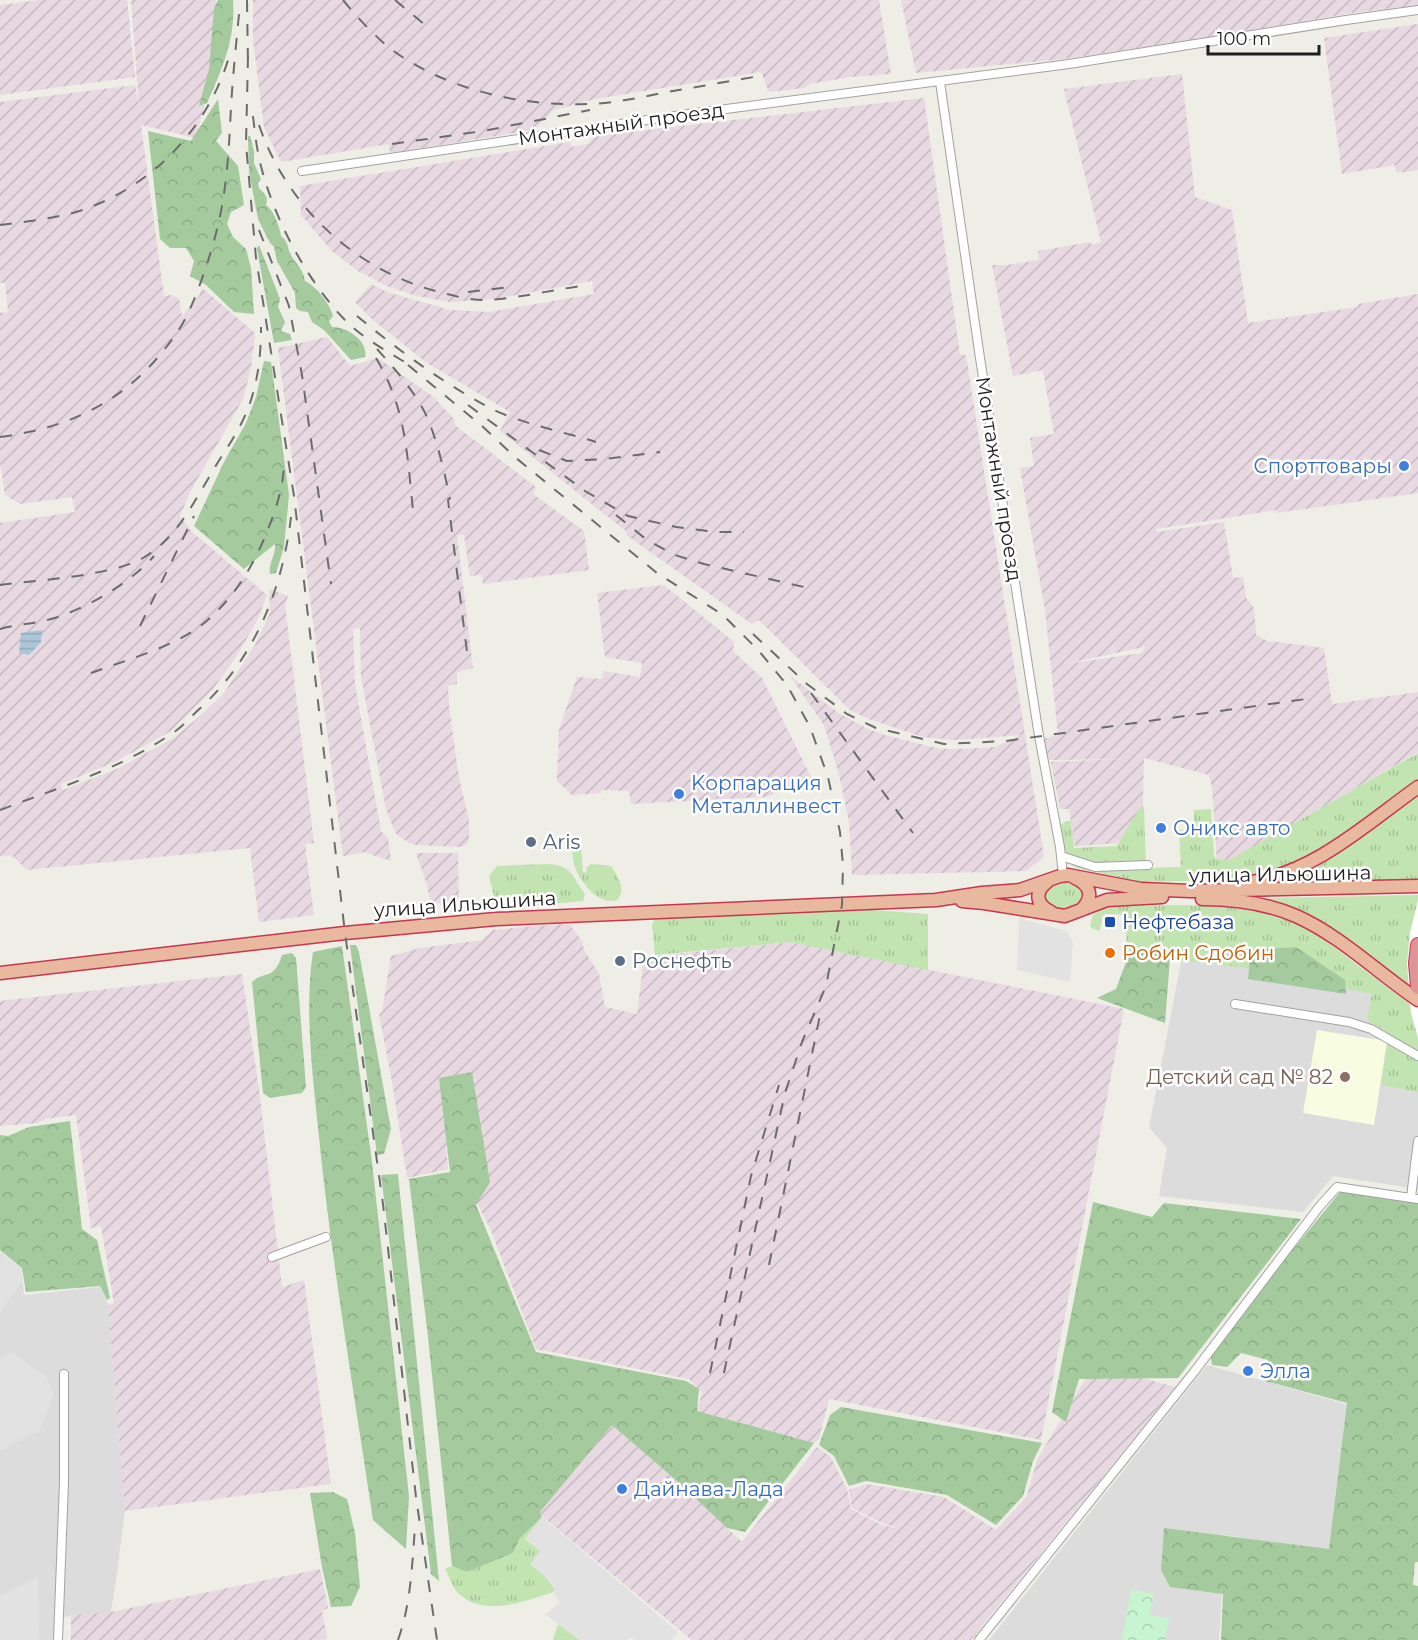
<svg xmlns="http://www.w3.org/2000/svg" width="1418" height="1640" font-family="Montserrat,sans-serif">
	<style>
		.residential { fill: #dcdcdc }
		.industrial { fill: url(#industrial-furrows); fill-rule: evenodd }
		.education { fill: #f8fce1 }
		.grass { fill: url(#grass-tufts) }
		.forest { fill: url(#forest-crowns) }
		.park { fill: url(#park-crowns) }
		.parking { fill: #e2e2e2 }
		.water { fill: url(#water-rules) }
		.pier { fill: #fff }
		.lines { fill: none; stroke-linecap: round; stroke-linejoin: round }
		.minor-casing { stroke: #a2a2a2; stroke-width: 10 }
		.trunk-casing { stroke: #ca3551; stroke-width: 15 }
		.motorway-casing { stroke: #ca3551; stroke-width: 16 }
		.minor { stroke: #fff; stroke-width: 8 }
		.trunk { stroke: #e8b99e; stroke-width: 12 }
		.motorway { stroke: #de9597; stroke-width: 14 }
		.rail { stroke: #6c6c6c; stroke-width: 2; stroke-dasharray: 12 12; stroke-linecap: butt }
		.shop-dot { fill: #3f7fe0; stroke: #fff; stroke-width: 2 }
		.service-dot { fill: #5c6f8a; stroke: #fff; stroke-width: 2 }
		.transit-dot { fill: #1a4fb4; stroke: #fff; stroke-width: 2 }
		.food-dot { fill: #e8710a; stroke: #fff; stroke-width: 2 }
		.education-dot { fill: #8d6e63; stroke: #fff; stroke-width: 2 }
		.labels { text-anchor: middle; dominant-baseline: central; stroke-width: 5; stroke-linejoin: round; paint-order: stroke }
		.street-label { font-size: 20px; fill: #1e1e1e; stroke: #fff }
		.shop-label { font-size: 20px; fill: #366cbe; stroke: #fff; text-anchor: start }
		.service-label { font-size: 20px; fill: #4e5e75; stroke: #fff; text-anchor: start }
		.transit-label { font-size: 20px; fill: #164399; stroke: #fff; text-anchor: start }
		.food-label { font-size: 20px; fill: #c56008; stroke: #fff; text-anchor: start }
		.education-label { font-size: 20px; fill: #785e54; stroke: #fff; text-anchor: end }
	</style>
	<defs>
		<pattern id="industrial-furrows" width="10" height="10" patternUnits="userSpaceOnUse" patternTransform="scale(1.5)"><rect width="10" height="10" fill="#e7d8e2"/><path d="M-1 1l2-2M0 10L10 0M9 11l2-2" fill="none" stroke="#c6b9c1"/></pattern>
		<pattern id="grass-tufts" width="24" height="20" patternUnits="userSpaceOnUse" patternTransform="scale(1.5)"><rect width="24" height="20" fill="#c2e4b0"/><path d="M3 7l-1-3M5 7V3M7 7l1-3M15 17l-1-3M17 17v-4M19 17l1-3" fill="none" stroke="#a6c397"/></pattern>
		<pattern id="forest-crowns" width="20" height="18" patternUnits="userSpaceOnUse" patternTransform="scale(1.5)"><rect width="20" height="18" fill="#a4ca9e"/><path d="M2 6a3 3 0 1 1 6 0M12 15a3 3 0 1 1 6 0" fill="none" stroke="#8dad88"/></pattern>
		<pattern id="park-crowns" width="20" height="18" patternUnits="userSpaceOnUse" patternTransform="scale(1.5)"><rect width="20" height="18" fill="#c7f4d1"/><path d="M2 6a3 3 0 1 1 6 0M12 15a3 3 0 1 1 6 0" fill="none" stroke="#aad1b3"/></pattern>
		<pattern id="water-rules" width="6" height="5" patternUnits="userSpaceOnUse" patternTransform="scale(1.5)"><rect width="6" height="5" fill="#aac6d8"/><path d="M0 2.5h6" fill="none" stroke="#92aab9"/></pattern>
	</defs>
	<rect width="100%" height="100%" fill="#eeede6"/>
	<path class="residential" d="M1184,947L1378,976L1418,1054V1189L1333,1176L1303,1212L1159,1196L1167,1148L1149,1127Z
		M0,1252L21,1268L24,1295L100,1287L108,1304L125,1511L116,1579L111,1612L63,1617L61,1640H0Z
		M1207,1365L1349,1405L1330,1550L1225,1535L1219,1640H989Z"/>
	<path class="industrial" d="M39,0H127L135,77L0,95V5Z
		M131,0H216L214,69L196,138L141,125L164,296L172,295L179,299L182,316L199,296L202,288L255,333L251,368L243,399L190,492L180,516L192,532L267,595L256,623L234,660L213,689L171,731L115,762L61,784L63,790L119,768L175,737L200,716L224,693L255,645L270,613L269,589L288,596L285,605L314,843L305,844L314,915L259,922L250,848L27,870L11,855L0,857V523L75,512L72,497L20,504L5,495L0,463V313L8,312L5,283H0V102L135,85L139,105Z
		M253,0H879L891,74L850,77L810,84L804,88L769,92L761,72L595,99L554,110L533,130L390,153L389,144L281,162L264,127L253,41Z
		M901,0H1418V5L1352,13L1212,37L1064,59L916,73Z
		M1418,24V170L1396,173L1395,165L1342,174L1324,38Z
		M1182,74L1195,197L1232,210L1248,323L1358,307V304L1418,294V493L1276,513V510L1156,529L1157,532L1224,522L1233,578L1243,577L1246,598L1254,608L1256,635L1267,641L1324,648L1332,704L1418,692V752L1232,860L1223,862L1217,861L1212,788L1209,775L1144,758L1142,840L1138,842L1075,846L1069,809H1060L1051,762L1123,759L1048,760L1044,739L1058,735L1045,610L1020,468L1034,466L1030,438L1054,434L1043,370L1013,376L992,265H1007L1039,260L1038,251L1090,242L1092,245L1101,242L1064,89ZM1145,647L1142,653L1065,664L1144,647Z
		M924,98L960,355H966L1044,857L1026,871L852,875L849,821L838,771L824,725L790,676L840,714L868,729L888,736L941,749H959L995,747L1022,735L954,740L923,737L869,719L850,710L759,620L752,624L626,535L627,532L500,431L510,412L427,363L373,320L355,302L371,284L387,292L450,310L489,312L594,294L592,281L494,299L450,302L417,296L389,287L358,271L332,251L301,215L300,186L570,142L572,147L588,144L594,136Z
		M327,337L350,366L378,358L435,398L453,418L456,426L536,487L533,494L584,531L589,570L483,584L482,575L470,576L464,535H457L473,668L457,672V684L448,686L449,706L459,778L469,820V838L468,843L462,847L416,845L408,842L397,835L393,827L386,809L361,677L360,628L353,629L355,684L381,831L388,838L391,861L364,852L343,856L278,348Z
		M664,585L734,642L733,651L762,678L813,781L765,797L631,804L629,791L601,790V793L572,795L557,781L559,729L577,677L602,679L604,671L640,677L642,663L605,657L597,593Z
		M416,853H458L459,900L431,904L427,885Z
		M559,924L570,925L582,941L584,950L599,974L605,1007L637,1014L644,957L790,942L1124,1009L1041,1440L829,1399L819,1439L814,1443L697,1411L702,1393L689,1379L536,1349L490,1228L446,1145L448,1169L407,1178L393,1087L379,1014L382,1012L391,956L420,948L482,940L492,930Z
		M242,974L260,1097L282,1287L304,1280L331,1484L125,1511L108,1305L114,1303L101,1226L91,1228L76,1115L45,1119L38,1123L0,1126V1001Z
		M1127,1374L1175,1387L971,1640H888L897,1626L886,1640H692L543,1517L540,1512L611,1424L678,1482L742,1542L817,1447L830,1456L847,1489L851,1509L880,1524L895,1528L897,1525L895,1527L880,1522L852,1508L849,1490L867,1484L944,1497L996,1530L1027,1496L1037,1460L1087,1376Z
		M320,1569L328,1608L322,1611L327,1638L323,1640H71V1615L111,1612Z"/>
	<path class="education" d="M1317,1030L1387,1041L1374,1125L1303,1113Z"/>
	<path class="grass" d="M1418,753V780L1328,846L1304,860L1256,877L1229,880L1142,882L1077,868L1068,862L1063,853L1061,825L1066,821H1071L1074,848L1117,846L1140,807H1144L1146,868L1181,867L1179,830H1194V810L1211,809L1214,856L1218,860L1231,859Z
		M1418,796V880L1272,885C1327,867 1372,830 1418,796Z
		M572,845H576V850H581L583,872L586,873L587,867L591,864L611,866C618,877 627,889 617,900C599,907 578,880 574,864C572,858 573,851 572,845Z
		M547,864C572,865 571,875 585,894L583,901L504,908L496,904L489,876L497,866Z
		M1068,882L1080,886L1086,894C1077,909 1062,913 1046,903L1044,892C1051,884 1058,882 1068,882Z
		M1418,895V991C1368,959 1325,911 1264,900V899L1274,898Z
		M1110,906C1174,906 1244,899 1303,927C1324,937 1340,953 1359,966C1378,981 1398,995 1418,1009V1092L1381,1085L1389,1033L1367,1020L1372,994L1241,967L1126,955L1127,915L1105,914L1102,917L1100,931L1093,929L1090,926L1093,915L1102,908Z
		M859,909L928,914V970L790,942L655,955L652,924L657,916Z
		M542,1517L525,1539L540,1551L545,1576L555,1589L553,1592C525,1601 484,1618 458,1593C452,1587 449,1576 445,1569L452,1566L467,1572L513,1553L520,1538Z
		M558,1624L580,1640H553Z"/>
	<path class="forest" d="M218,0H233C236,38 222,70 207,103L199,106L209,69L214,8Z
		M218,99L222,133L216,141L238,166L244,205L231,212L227,224L233,237L246,249L251,268L254,314L234,312L206,285L190,276L194,261L186,248H170L160,239L148,131L191,141Z
		M248,136H250L254,151V163L261,179L258,183L259,188C264,193 269,197 266,205C274,211 279,225 281,236C288,241 287,246 290,253C294,263 303,267 305,281C316,286 330,304 333,316L329,321L332,327C346,326 369,341 365,357L351,360L324,330L312,322L308,312L300,311L296,308L295,293L277,261L274,247L270,243L258,219L249,172Z
		M259,245L280,299L278,307L285,322L281,331L290,334L292,340L274,343L259,260L257,248Z
		M264,361L271,362L289,495L284,547L276,573L270,574C268,563 276,556 275,544L244,569L194,526L224,462L246,423L256,397Z
		M350,945H356L359,952L388,1113L391,1129L384,1154L377,1155Z
		M342,946L372,1162L409,1496L406,1549L373,1520C354,1392 332,1265 319,1137C313,1077 304,1011 313,952Z
		M1132,946L1170,958L1165,1023L1097,998L1116,989Z
		M1296,947L1345,980L1346,994L1248,979L1251,950Z
		M292,953L296,958L306,1087L302,1093L270,1098L263,1093L252,982C265,970 274,981 282,955Z
		M472,1072L490,1182L476,1205L536,1352L686,1381L699,1389L697,1411L814,1443L745,1532L727,1528L678,1482L612,1425L540,1512L542,1517L520,1538L513,1553L467,1572L452,1566L428,1337L409,1179L450,1172L439,1078Z
		M70,1121L82,1229L97,1240L110,1298L107,1300L100,1286L26,1292L22,1268L0,1250V1135L8,1136L29,1127Z
		M398,1174L439,1581L431,1574L381,1175Z
		M1340,1192L1405,1199L1418,1202V1562H1415L1413,1585L1418,1586V1640H1221L1223,1594L1170,1587L1161,1570L1164,1528L1329,1549L1347,1403L1265,1381L1268,1360L1241,1353L1227,1367L1212,1365L1211,1357L1251,1301Z
		M1093,1202L1152,1217L1164,1203L1301,1219L1178,1378L1079,1379L1066,1422L1052,1412Z
		M841,1407L1042,1443L1033,1461L1023,1496L996,1525L947,1495L866,1481L849,1486L834,1456L819,1445L830,1415Z
		M333,1492L347,1499L355,1533L360,1587L351,1606L331,1607L322,1567L310,1493Z"/>
	<path class="park" d="M1131,1590L1154,1594L1150,1615L1169,1618L1165,1640H1122Z"/>
	<path class="parking" d="M1019,918L1066,931L1073,942L1070,982L1017,970Z
		M0,1252L21,1268L23,1280L0,1312Z
		M12,1352L45,1376L54,1394L40,1430L0,1451V1358Z
		M542,1517L678,1632L672,1640H634L630,1637L628,1640H580L545,1614L560,1603L553,1592L555,1589L551,1582L530,1564L540,1551L525,1539Z
		M38,1577L39,1640H0V1596Z"/>
	<path class="water" d="M42,630L41,642L29,655L19,653L21,633Z"/>
	<path class="pier" d="M1418,900V1038L1411,1013L1407,964L1410,933Z"/>
	<g class="lines">
		<g class="minor-casing">
			<path id="minor" d="M940,82L980,358L1039,736L1060,847L1063,875
				M302,171L688,114L1069,64L1346,20L1418,10
				M1061,856L1095,867L1148,865
				M1235,1004L1349,1022L1371,1029L1418,1056
				M1411,1197L1418,1141
				M272,1257L326,1237
				M58,1640L64,1482V1374
				M979,1640L1194,1372L1319,1207L1337,1187L1418,1199"/>
		</g>
		<g class="trunk-casing">
			<path id="trunk" d="M1075,878C1091,885 1094,898 1081,910
				M1047,882C1034,892 1036,905 1051,912
				M1246,883C1313,874 1365,825 1418,787
				M1202,899C1235,899 1266,903 1296,916C1341,936 1378,973 1418,1000
				M962,901L984,903L1065,916L1107,900L1162,897
				M0,973L345,933L496,919L936,900L982,893L1020,890L1060,876L1068,875L1141,889L1190,891L1418,886"/>
		</g>
		<g class="motorway-casing">
			<path id="motorway" d="M1418,945L1416,963L1418,987"/>
		</g>
		<use href="#minor" class="minor"/>
		<use href="#trunk" class="trunk"/>
		<use href="#motorway" class="motorway"/>
		<path class="rail" d="M247,0L248,65
			M343,0C356,16 371,32 387,46C442,89 521,107 590,104C614,103 638,98 662,93C696,87 731,81 765,75
			M395,0L430,29
			M248,56L246,144L256,258L294,496L345,933L383,1204L416,1497L437,1640
			M253,116C255,134 257,152 262,170C276,223 310,286 349,324C368,342 393,354 414,368
			M259,125C287,207 355,270 439,292C455,296 472,301 489,300C520,298 556,289 588,285
			M392,144L483,131L590,110
			M0,225C24,222 49,219 73,213C148,191 207,131 229,57
			M259,230L289,306L302,375L331,584
			M468,292L511,287
			M357,316C398,350 443,383 490,408C522,424 561,431 596,442
			M377,349C395,369 416,393 427,417C438,443 444,471 450,498L448,500L468,660
			M376,358C406,408 407,454 413,510
			M408,365L482,426L516,458L657,573L723,615L759,651L787,685L810,727L828,777L840,832L843,865L842,905L826,986L802,1042L785,1093L723,1377
			M468,405L585,491L628,516L676,527L715,532H744
			M0,437C77,427 134,396 178,331C193,310 211,255 217,229C227,190 229,148 231,107C233,72 237,37 240,3
			M539,450L567,461L605,459L660,452
			M616,515L647,540L675,555L704,564L804,587
			M0,585C38,580 111,576 143,558C174,540 190,509 208,479C219,459 233,441 243,420C257,391 261,359 261,327
			M140,626L194,516
			M0,629C17,624 34,624 51,619C84,610 132,582 154,556
			M753,634L807,684L847,714L876,728L944,744L1006,741L1306,699
			M91,673C126,660 174,647 203,624C231,601 250,572 264,539C274,515 283,491 284,465
			M811,693L913,833
			M0,810C58,788 120,769 171,734C180,729 188,720 195,713C253,662 282,592 291,517
			M769,1265L820,1015
			M710,1373L751,1176L779,1085
			M398,1640C411,1604 412,1565 415,1527"/>
	</g>
	<g class="shop-dot">
		<circle cx="1404" cy="466" r="6"/>
		<circle cx="679" cy="794" r="6"/>
		<circle cx="1161" cy="828" r="6"/>
		<circle cx="1248" cy="1371" r="6"/>
		<circle cx="622" cy="1489" r="6"/>
	</g>
	<g class="service-dot">
		<circle cx="531" cy="842" r="6"/>
		<circle cx="620" cy="961" r="6"/>
	</g>
	<rect class="transit-dot" x="1104" y="916" width="12" height="12" rx="3"/>
	<circle class="food-dot" cx="1110" cy="953" r="6"/>
	<circle class="education-dot" cx="1345" cy="1077" r="6"/>
	<g class="labels">
		<g class="street-label">
			<text transform="translate(621 124) rotate(-8)">Монтажный проезд</text>
			<text transform="translate(999 479) rotate(81)">Монтажный проезд</text>
			<text transform="translate(1280 874) rotate(-1)">улица Ильюшина</text>
			<text transform="translate(465 904) rotate(-4)">улица Ильюшина</text>
		</g>
		<g class="shop-label">
			<text x="1392" y="466" text-anchor="end">Спорттовары</text>
			<text x="691" y="783">Kорпарация<tspan x="691" dy="23">Металлинвест</tspan></text>
			<text x="1173" y="828">Оникс авто</text>
			<text x="1260" y="1371">Элла</text>
			<text x="634" y="1489">Дайнава-Лада</text>
		</g>
		<g class="service-label">
			<text x="543" y="842">Aris</text>
			<text x="632" y="961">Роснефть</text>
		</g>
		<g class="transit-label">
			<text x="1122" y="922">Нефтебаза</text>
		</g>
		<g class="food-label">
			<text x="1122" y="953">Робин Сдобин</text>
		</g>
		<g class="education-label">
			<text x="1333" y="1077">Детский сад № 82</text>
		</g>
	</g>
	<path d="M1208 45v9h111v-9" fill="none" stroke="#1e1e1e" stroke-width="3"/>
	<text x="1217" y="45" font-size="18" fill="#1e1e1e" stroke="#ffffff" stroke-width="4.5" paint-order="stroke">100 m</text>
</svg>
